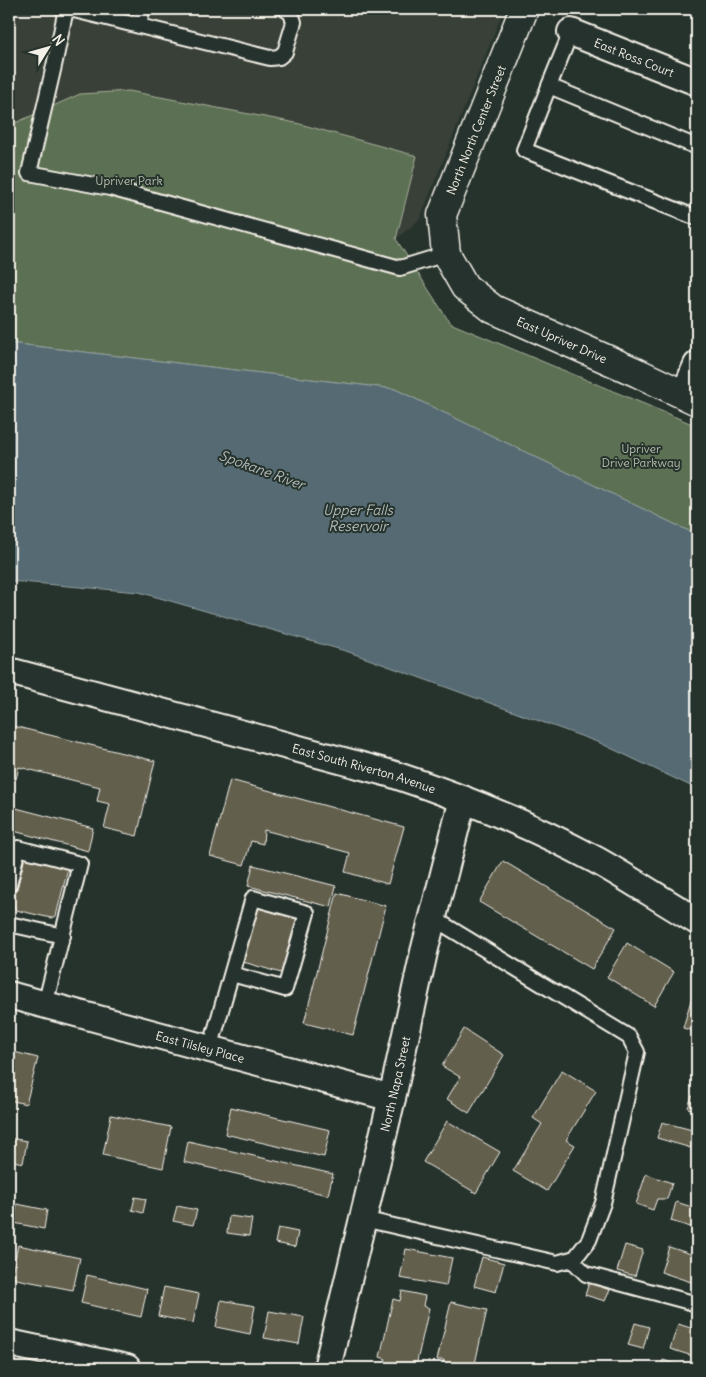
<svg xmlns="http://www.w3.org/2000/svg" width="706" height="1377" font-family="Delius,sans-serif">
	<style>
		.built { fill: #394037 }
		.green { fill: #5c7052; stroke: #a8b09d }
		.water { fill: #556b73; stroke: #95a1a2 }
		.building { fill: #645e4d; stroke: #f4f1e8 }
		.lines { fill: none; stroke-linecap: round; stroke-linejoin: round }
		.service-casing { stroke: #f4f1e8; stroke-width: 18 }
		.minor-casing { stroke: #f4f1e8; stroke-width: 30 }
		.tertiary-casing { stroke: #f4f1e8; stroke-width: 31 }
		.service { stroke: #26332d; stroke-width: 14 }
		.minor { stroke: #26332d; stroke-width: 26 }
		.tertiary { stroke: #26332d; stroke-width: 28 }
		.labels { text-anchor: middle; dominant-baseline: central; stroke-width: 4; stroke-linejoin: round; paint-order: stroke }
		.street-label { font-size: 12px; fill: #f4f1e8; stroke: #26332d }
		.park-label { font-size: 12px; fill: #b7bdac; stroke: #26332d }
		.water-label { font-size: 14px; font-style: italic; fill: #b4bbb9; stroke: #26332d }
	</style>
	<rect width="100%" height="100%" fill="#26332d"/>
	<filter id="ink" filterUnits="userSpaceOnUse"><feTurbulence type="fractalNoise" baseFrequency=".02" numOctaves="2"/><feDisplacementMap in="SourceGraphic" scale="10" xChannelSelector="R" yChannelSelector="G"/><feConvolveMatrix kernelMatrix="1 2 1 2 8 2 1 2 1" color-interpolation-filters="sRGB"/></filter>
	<g filter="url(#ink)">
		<path class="built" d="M9,9H504L420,219L396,239L417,156L296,123L9,124Z"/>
		<path class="green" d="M129,91L296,123L417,156L396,239L450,323L697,426V535L395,389L9,343V124H13L80,94Z"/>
		<path class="water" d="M9,343L395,389L697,535V789L600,743L349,652L139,592L9,581Z"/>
		<path class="building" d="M9,725L155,761L137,836L104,828L110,804L97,801L100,787L19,767L16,779L10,778L9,783Z
			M230,780L404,827L388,884L345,872L350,853L264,830L263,844L251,841L244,865L210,856Z
			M16,808L93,828L88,851L10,830Z
			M25,857L65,862L68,868L56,916L51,918L16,910L13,904Z
			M503,861L616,928L592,969L479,902Z
			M253,865L336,886L331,907L248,886Z
			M337,893L386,906L353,1035L304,1023Z
			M256,907L297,919L281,973L240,961Z
			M627,943L674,972L654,1006L607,977Z
			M695,986L697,987V1032L683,1028Z
			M464,1029L504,1055L469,1113L447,1099L460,1077L442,1066Z
			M10,1051L38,1058L26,1104L9,1100V1057Z
			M562,1070L596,1091L566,1140L575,1145L547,1191L513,1171L542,1124L533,1118Z
			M692,1096L697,1097V1111L688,1108Z
			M231,1107L330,1130L324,1157L225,1134Z
			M111,1115L171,1127L163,1168L103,1155Z
			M447,1121L500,1152L476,1193L423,1162Z
			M662,1122L696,1131L691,1148L657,1138Z
			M9,1138L27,1141L23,1163L9,1160Z
			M188,1141L333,1174L328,1195L184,1162Z
			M646,1174L672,1183L667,1199H657L653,1210L636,1204Z
			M9,1196L14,1197L9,1221Z
			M135,1197L146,1199L143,1213L132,1210Z
			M695,1199L697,1200V1229L671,1221L676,1202L692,1207Z
			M17,1204L47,1210L44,1229L14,1223Z
			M177,1206L197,1210L193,1225L173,1221Z
			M229,1216L252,1219L249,1236L227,1233Z
			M278,1228L298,1232L295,1247L275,1243Z
			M18,1245L80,1258L73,1290L11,1278Z
			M625,1245L643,1250L635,1276L617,1271Z
			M669,1247L697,1256V1284L661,1272Z
			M406,1249L452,1258L446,1286L400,1278Z
			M482,1257L504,1263L496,1292L474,1286Z
			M87,1275L147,1289L141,1317L81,1303Z
			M589,1283L610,1290L605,1301L585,1295Z
			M164,1287L199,1294L193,1323L158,1316Z
			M402,1291L425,1296L423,1306L429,1308L416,1366L409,1364L408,1368H383L386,1359L380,1357L393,1299L400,1301Z
			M221,1300L255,1306L250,1334L216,1327Z
			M451,1302L487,1310L474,1368L468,1367V1368H442L444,1360H437Z
			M269,1311L304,1317L299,1344L264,1338Z
			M635,1323L649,1327L643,1349L628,1345Z
			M678,1324L697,1330L696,1357L670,1349Z
			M663,1360L689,1368H660Z
			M484,1362L510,1368H483Z
			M546,1363L568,1368H545Z"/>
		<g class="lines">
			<g class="service-casing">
				<path id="service" d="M66,9L54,66L29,173L110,188L400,268L446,254
					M70,9L270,58L279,57L285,52L294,22L291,13L285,9
					M139,26L142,9
					M549,86L571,32
					M697,147L549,86L524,150L697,218
					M9,885L18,848L80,864L45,1005
					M9,924L63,936
					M210,1049L253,898L307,913L285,989L232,974
					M363,1219L557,1263L575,1258L589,1240L603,1203L637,1052L629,1037L433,918
					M571,1259L586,1274L697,1304"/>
			</g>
			<g class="minor-casing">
				<g id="minor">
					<path id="s1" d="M571,32L697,82"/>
					<path d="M684,395L697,365"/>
					<path id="s2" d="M9,671L392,774C462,797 531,825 596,860C630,879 663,901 697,921"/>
					<path id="s3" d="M9,995L392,1098"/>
					<path d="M9,1343L127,1368"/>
					<path id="s4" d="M327,1368L392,1098L424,952L463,799"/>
				</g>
			</g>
			<g class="tertiary-casing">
				<g id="tertiary">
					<path id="s5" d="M524,9L442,215L446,254L465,287L493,309L638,373L697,401"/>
				</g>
			</g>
			<use href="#service" class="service"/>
			<use href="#minor" class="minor"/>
			<use href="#tertiary" class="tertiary"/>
		</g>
	</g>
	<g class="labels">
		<g class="street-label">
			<text stroke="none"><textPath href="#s1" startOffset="68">East Ross Court</textPath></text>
			<text transform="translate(476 130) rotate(-68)">North North Center Street</text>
			<text stroke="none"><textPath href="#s5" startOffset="410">East Upriver Drive</textPath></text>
			<text stroke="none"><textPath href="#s2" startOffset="368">East South Riverton Avenue</textPath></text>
			<text stroke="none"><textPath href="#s3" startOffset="198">East Tilsley Place</textPath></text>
			<text stroke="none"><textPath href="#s4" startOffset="292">North Napa Street</textPath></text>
		</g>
		<g class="park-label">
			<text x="129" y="180">Upriver Park</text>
			<text x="641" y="448">Upriver<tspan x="641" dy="14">Drive Parkway</tspan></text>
		</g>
		<g class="water-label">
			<text transform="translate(262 470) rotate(20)">Spokane River</text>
			<text x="358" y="510">Upper Falls<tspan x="358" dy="16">Reservoir</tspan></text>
		</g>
	</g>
	<rect width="706" height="1377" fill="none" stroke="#26332d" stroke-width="30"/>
	<rect x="15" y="15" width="676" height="1347" fill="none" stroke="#f4f1e8" stroke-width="2" filter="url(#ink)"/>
	<g transform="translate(48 48) rotate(53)" stroke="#26332d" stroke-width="4" paint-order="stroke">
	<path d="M0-4L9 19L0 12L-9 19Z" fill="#f4f1e8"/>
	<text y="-8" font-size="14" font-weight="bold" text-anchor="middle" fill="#f4f1e8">N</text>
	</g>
</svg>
